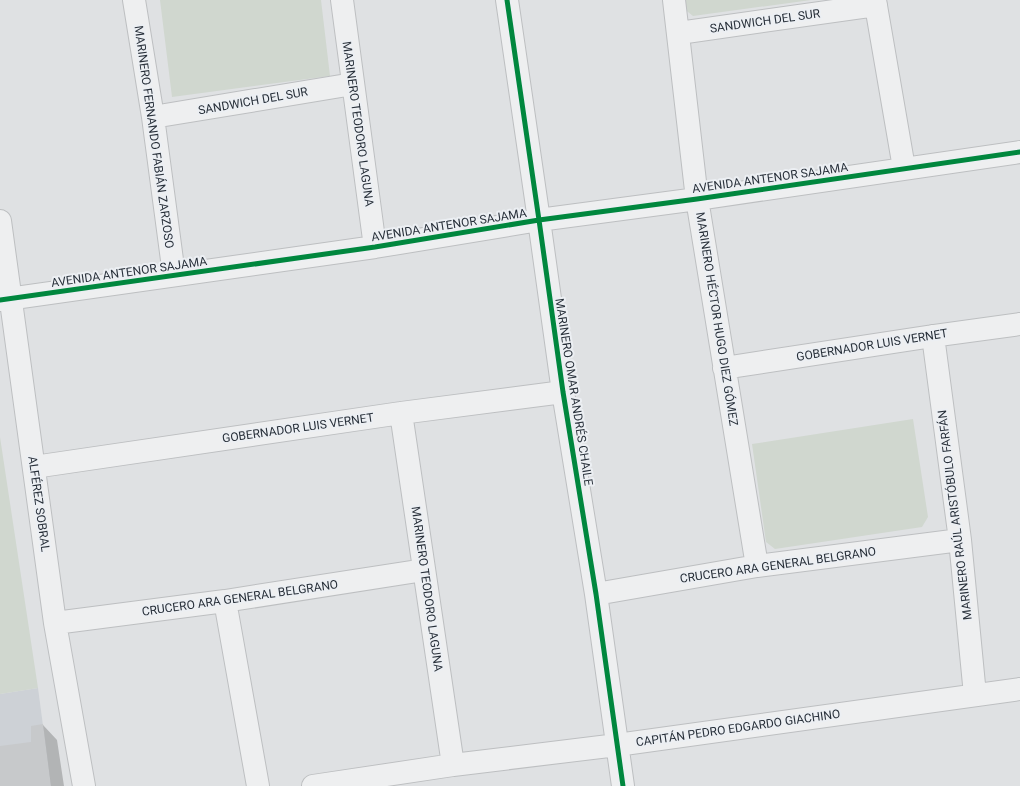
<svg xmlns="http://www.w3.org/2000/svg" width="1020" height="786" font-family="Roboto,sans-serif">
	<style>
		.built { fill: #cdd1d6 }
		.green { fill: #d0d7cf }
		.shadow { fill: #0003 }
		.building { fill: #c7c9cb }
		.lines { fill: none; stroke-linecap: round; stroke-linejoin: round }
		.minor-casing { stroke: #bdbfc1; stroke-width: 24 }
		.minor { stroke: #eeeff0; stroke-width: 22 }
		.cycleway-casing { stroke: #eceff3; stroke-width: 8 }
		.cycleway { stroke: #00873e; stroke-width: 5 }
		.labels { text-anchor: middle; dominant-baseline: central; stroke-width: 4; stroke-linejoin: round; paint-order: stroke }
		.street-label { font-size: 12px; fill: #28303a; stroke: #eceff3 }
	</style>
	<rect width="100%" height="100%" fill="#dfe1e3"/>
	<path class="built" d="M38,688L51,786H0V694Z"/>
	<path class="green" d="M160,0H321L330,76L172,97Z
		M682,0H811L693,16L683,8Z
		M913,419L928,517L922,527L775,549L766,542L752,444Z
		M0,437L38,688L0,694Z"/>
	<path class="shadow" d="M43,725L57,740L64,786H0V747L32,743Z"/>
	<path class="building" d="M43,724L51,786H0V746L31,742V726Z"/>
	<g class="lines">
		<g class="minor-casing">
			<path id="minor" d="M134,0L153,117L174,275
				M342,0L375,247
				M507,0L539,220L563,392L596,594L623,786
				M674,0L697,199L757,566
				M875,0L904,168
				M679,33L876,5
				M153,117L353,84
				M0,221L55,623L84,786
				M0,300L375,247L539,220L697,199L1020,152
				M933,336L960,540L975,695
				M724,368L933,336L1020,324
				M401,413L453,765
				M34,467L401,413L563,392
				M596,594L757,566L960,540
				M225,601L258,786
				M55,623L225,601L424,570
				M313,786L453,765L617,745L1020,689"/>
		</g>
		<use href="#minor" class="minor"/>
		<g class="cycleway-casing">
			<path id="cycleway" d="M507,0L539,220L563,392L596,594L623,786
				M0,300L375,247L539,220L697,199L1020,152"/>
		</g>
		<use href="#cycleway" class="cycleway"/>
	</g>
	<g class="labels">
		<g class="street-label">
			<text transform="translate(765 21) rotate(-8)">SANDWICH DEL SUR</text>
			<text transform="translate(253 101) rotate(-10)">SANDWICH DEL SUR</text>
			<text transform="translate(358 124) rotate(82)">MARINERO TEODORO LAGUNA</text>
			<text transform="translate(154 137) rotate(82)">MARINERO FERNANDO FABIÁN ZARZOSO</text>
			<text transform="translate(770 178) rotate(-8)">AVENIDA ANTENOR SAJAMA</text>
			<text transform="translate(449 225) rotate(-9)">AVENIDA ANTENOR SAJAMA</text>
			<text transform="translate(129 272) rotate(-8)">AVENIDA ANTENOR SAJAMA</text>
			<text transform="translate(717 319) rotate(81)">MARINERO HÉCTOR HUGO DIEZ GÓMEZ</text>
			<text transform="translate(872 345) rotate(-9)">GOBERNADOR LUIS VERNET</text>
			<text transform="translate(574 392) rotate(81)">MARINERO OMAR ANDRÉS CHAILE</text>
			<text transform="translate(298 428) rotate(-8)">GOBERNADOR LUIS VERNET</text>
			<text transform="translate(39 504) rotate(82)">ALFÉREZ SOBRAL</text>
			<text transform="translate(955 515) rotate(-97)">MARINERO RAÚL ARISTÓBULO FARFÁN</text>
			<text transform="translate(778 565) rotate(-8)">CRUCERO ARA GENERAL BELGRANO</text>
			<text transform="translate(427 589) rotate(82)">MARINERO TEODORO LAGUNA</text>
			<text transform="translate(240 598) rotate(-8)">CRUCERO ARA GENERAL BELGRANO</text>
			<text transform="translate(738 728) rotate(-8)">CAPITÁN PEDRO EDGARDO GIACHINO</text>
		</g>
	</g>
</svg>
